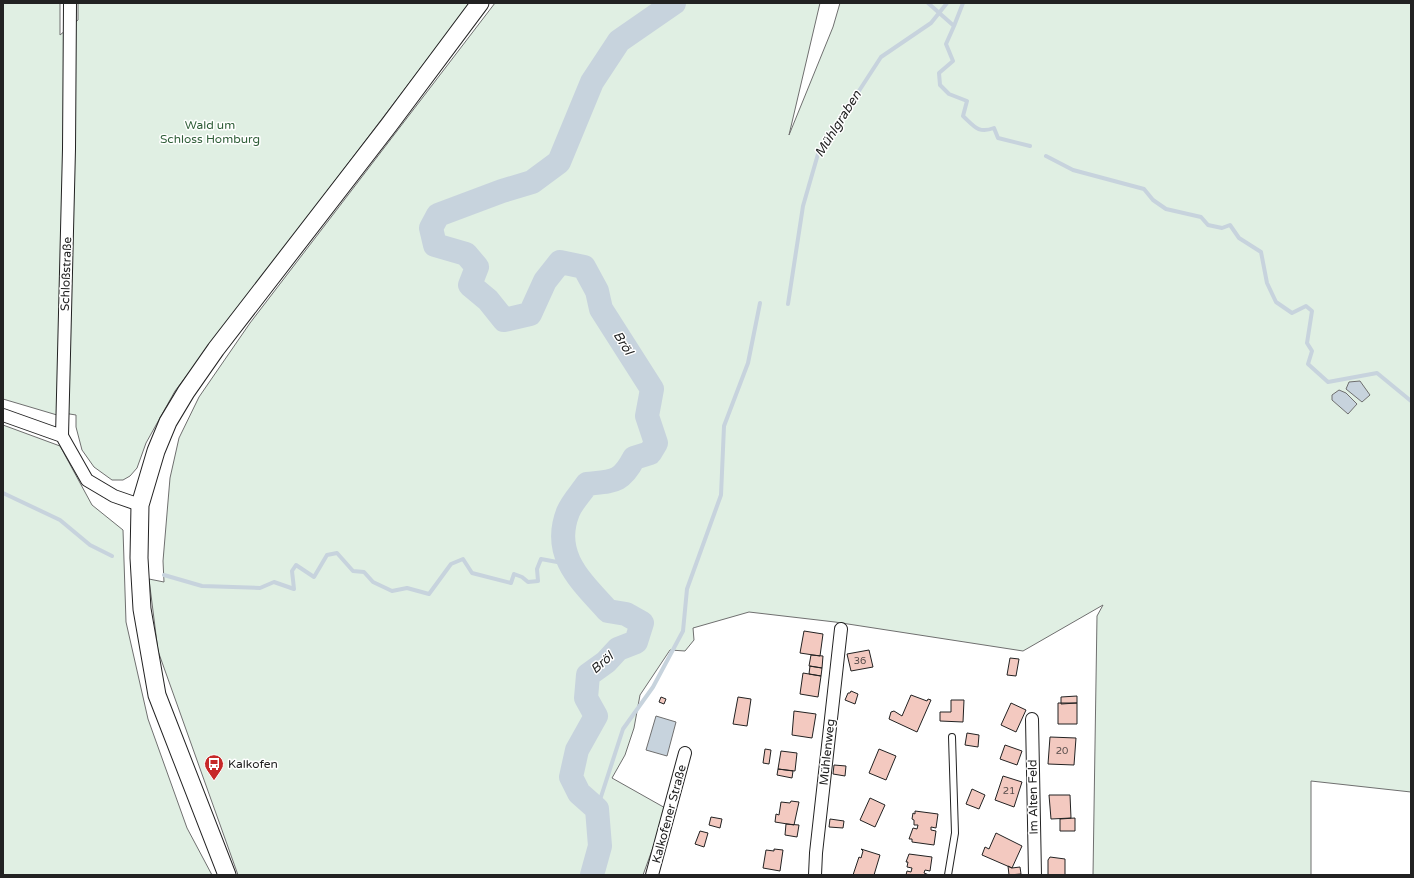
<svg xmlns="http://www.w3.org/2000/svg" width="1414" height="878" font-family="'Varela Round',sans-serif">
	<style>
		.green { fill: #e0efe3; stroke: #6f6f6f }
		.water { fill: #c7d3dd; stroke: #6f6f6f }
		.lines { fill: none; stroke-linecap: round; stroke-linejoin: round }
		.stream { stroke: #c7d3dd; stroke-width: 4 }
		.river { stroke: #c7d3dd; stroke-width: 24 }
		.building { fill: #f3c9c0; stroke: #222 }
		.service-casing { stroke: #222; stroke-width: 8 }
		.minor-casing { stroke: #222; stroke-width: 14 }
		.secondary-casing { stroke: #222; stroke-width: 19 }
		.service { stroke: #fff; stroke-width: 6 }
		.minor { stroke: #fff; stroke-width: 12 }
		.secondary { stroke: #fff; stroke-width: 17 }
		.labels { text-anchor: middle; dominant-baseline: central; stroke-width: 3; stroke-linejoin: round; paint-order: stroke }
		.number-label { font-size: 10px; fill: #564c4a }
		.park-label { font-size: 12px; fill: #2f5e38; stroke: #fff }
		.street-label { font-size: 12px; fill: #222; stroke: #fff }
		.poi-label { font-size: 12px; fill: #222; stroke: #fff; text-anchor: start }
		.water-label { font-size: 13px; font-style: italic; fill: #222; stroke: #fff }
	</style>
	<rect width="100%" height="100%" fill="#fff"/>
	<path class="green" d="M3,3H60V35L78,20V3H470L175,391L146,443L137,468L130,476L123,480H112L94,467L82,450L76,427V415L57,412V415L3,399Z
		M495,3H820L789,135L833,27L840,3H1411V792L1311,781V875H1093L1097,616L1103,605L1023,651L835,622L749,612L693,628L694,640L685,651L670,650L640,695L634,728L625,755L612,778L667,809L643,875H238L158,651L149,579L164,582L163,561L170,478L179,438L199,397L250,323Z
		M3,425L60,446L92,505L123,530L126,622L148,719L187,828L212,875H3Z"/>
	<path class="water" d="M1360,381L1370,395L1362,402L1346,389L1349,382Z
		M1339,390L1346,393L1357,404L1348,414L1332,400V395Z
		M656,716L676,722L667,756L646,750Z"/>
	<g class="lines">
		<path class="stream" d="M928,3L954,26L946,44L953,61L939,73L940,85L949,94L967,101L963,116C974,126 978,134 994,128L998,138L1030,146
			M954,26L963,3
			M1046,156L1073,170L1144,189L1153,200L1166,209L1201,217L1208,225L1222,228L1230,225L1239,238L1261,252L1267,283L1276,302L1292,313L1306,306L1312,311L1307,343L1312,351L1308,364L1328,382L1377,373L1411,401
			M788,304L803,206L818,154L881,57L931,23L947,3
			M3,493L60,520L90,545L112,556
			M164,575L202,586L260,588L274,582L294,589L292,571L296,565L314,577L327,555L337,553L353,571L364,572L373,582L392,591L407,588L429,594L451,564L463,559L472,573L511,583L514,574L522,577L528,582L538,581L537,569L541,559L568,564
			M597,809L623,729L653,687L683,631L687,589L721,495L724,426L748,363L760,303"/>
		<path class="river" d="M592,875L600,846L597,809L579,793L571,777L577,750L596,716L586,698L588,675L606,662L618,649L636,642L642,623L626,614L608,611C581,581 551,555 568,512C572,502 581,493 587,484C613,481 621,483 634,458L650,453L656,443L647,416L652,389L601,309L597,291L584,267L560,262L545,281L530,314L504,320L488,300L470,285L477,267L466,254L435,245L431,228L438,215L502,191L532,182L559,162L592,82L619,41L674,3"/>
	</g>
	<path class="building" d="M804,631L823,634L820,656L800,653Z
		M869,650L873,667L851,671L847,654Z
		M811,655L823,656L822,668L809,666Z
		M1010,658L1019,659L1016,676L1007,675Z
		M810,666L822,668L821,676L809,674Z
		M803,673L821,676L818,697L800,694Z
		M851,691L858,694L855,704L845,700L848,693H850Z
		M911,695L927,701L928,699L931,700L917,732L889,719L891,712L894,711L902,716Z
		M1077,696V703L1061,704V697Z
		M661,697L666,699L664,704L659,702Z
		M738,697L751,699L747,726L733,724Z
		M951,700H964L963,722L940,721V712H951Z
		M1011,703L1026,710L1016,732L1001,725Z
		M1058,703H1077V724H1058Z
		M794,711L816,714L812,738L792,735Z
		M967,733L979,735L978,747L965,745Z
		M1050,737L1076,738L1074,765L1048,764Z
		M1005,745L1022,751L1017,765L1000,759Z
		M765,749L771,750L769,764L763,763Z
		M879,749L896,756L886,780L869,773Z
		M781,751L797,753L795,771L778,769Z
		M834,765L846,766L845,776L833,774Z
		M778,769L793,771L792,778L777,775Z
		M1003,776L1022,782L1014,807L995,800Z
		M972,789L985,795L979,809L966,804Z
		M1049,795H1070L1071,818L1051,819Z
		M870,798L885,805L875,827L860,820Z
		M791,801L799,802L794,825L775,822L776,814L779,815L781,802L790,803Z
		M915,811L938,814L936,828L931,827V830L936,831L934,845L912,842V839H909L913,828L917,829L918,825H914V820L912,819L913,813L915,814Z
		M711,817L722,819L720,828L709,825Z
		M1075,818V831H1060V819Z
		M830,819L844,821L843,828L829,827Z
		M786,824L799,825L797,837L785,835Z
		M700,831L708,833L704,847L695,844Z
		M996,833L1022,846L1012,868L982,855L985,847L989,849Z
		M774,849L783,850L780,871L763,868L766,850L774,851Z
		M861,849L880,855L874,875H853L859,857L861,858L863,851Z
		M909,854L932,857L930,871L925,870L924,873L929,875H906L907,871L911,872L912,868L907,867L908,862H906Z
		M1050,857L1065,859V875H1048V860Z
		M1008,866L1012,868L1020,867L1021,874L1009,875Z"/>
	<g class="lines">
		<g class="service-casing">
			<path id="service" d="M948,875L955,833L952,737"/>
		</g>
		<g class="minor-casing">
			<path id="minor" d="M70,3L69,149L62,436L87,480L114,496L140,505
				M3,415L62,436
				M1032,719L1035,875
				M652,875L685,753
				M815,875L816,853L841,629"/>
		</g>
		<g class="secondary-casing">
			<path id="secondary" d="M227,875L157,695L142,609L139,558L140,505L156,451L168,422L186,392L216,349L389,125L480,3"/>
		</g>
		<use href="#service" class="service"/>
		<use href="#minor" class="minor"/>
		<use href="#secondary" class="secondary"/>
	</g>
	<defs>
		<g id="bus-pin" transform="scale(1)"><path d="M0 17L-7.5 6A9.5 9.5 0 1 1 7.5 6Z" fill="#c62828" stroke="#fff"/><path d="M-5-6H5V4H4V6H2V4H-2V6H-4V4H-5ZM-3.5-4V0h7V-4ZM-3.5 1.2v1.5H-2V1.2ZM2 1.2v1.5H3.5V1.2Z" fill="#fff"/></g>
	</defs>
	<g fill-rule="evenodd">
		<use href="#bus-pin" x="214" y="764"/>
	</g>
	<g class="labels">
		<g class="number-label">
			<text x="860" y="661">36</text>
			<text x="1062" y="751">20</text>
			<text x="1009" y="791">21</text>
		</g>
		<g class="park-label">
			<text x="210" y="125">Wald um<tspan x="210" dy="14">Schloss Homburg</tspan></text>
		</g>
		<g class="street-label">
			<text transform="translate(66 274) rotate(-88)">Schloßstraße</text>
			<text transform="translate(827 752) rotate(-84)">Mühlenweg</text>
			<text transform="translate(1033 797) rotate(-91)">Im Alten Feld</text>
			<text transform="translate(669 814) rotate(-75)">Kalkofener Straße</text>
		</g>
		<g class="poi-label">
			<text x="228" y="764">Kalkofen</text>
		</g>
		<g class="water-label">
			<text transform="translate(838 124) rotate(-58)">Mühlgraben</text>
			<text transform="translate(623 343) rotate(58)">Bröl</text>
			<text transform="translate(602 663) rotate(-41)">Bröl</text>
		</g>
	</g>
	<rect width="1414" height="878" fill="none" stroke="#222222" stroke-width="8"/>
</svg>
